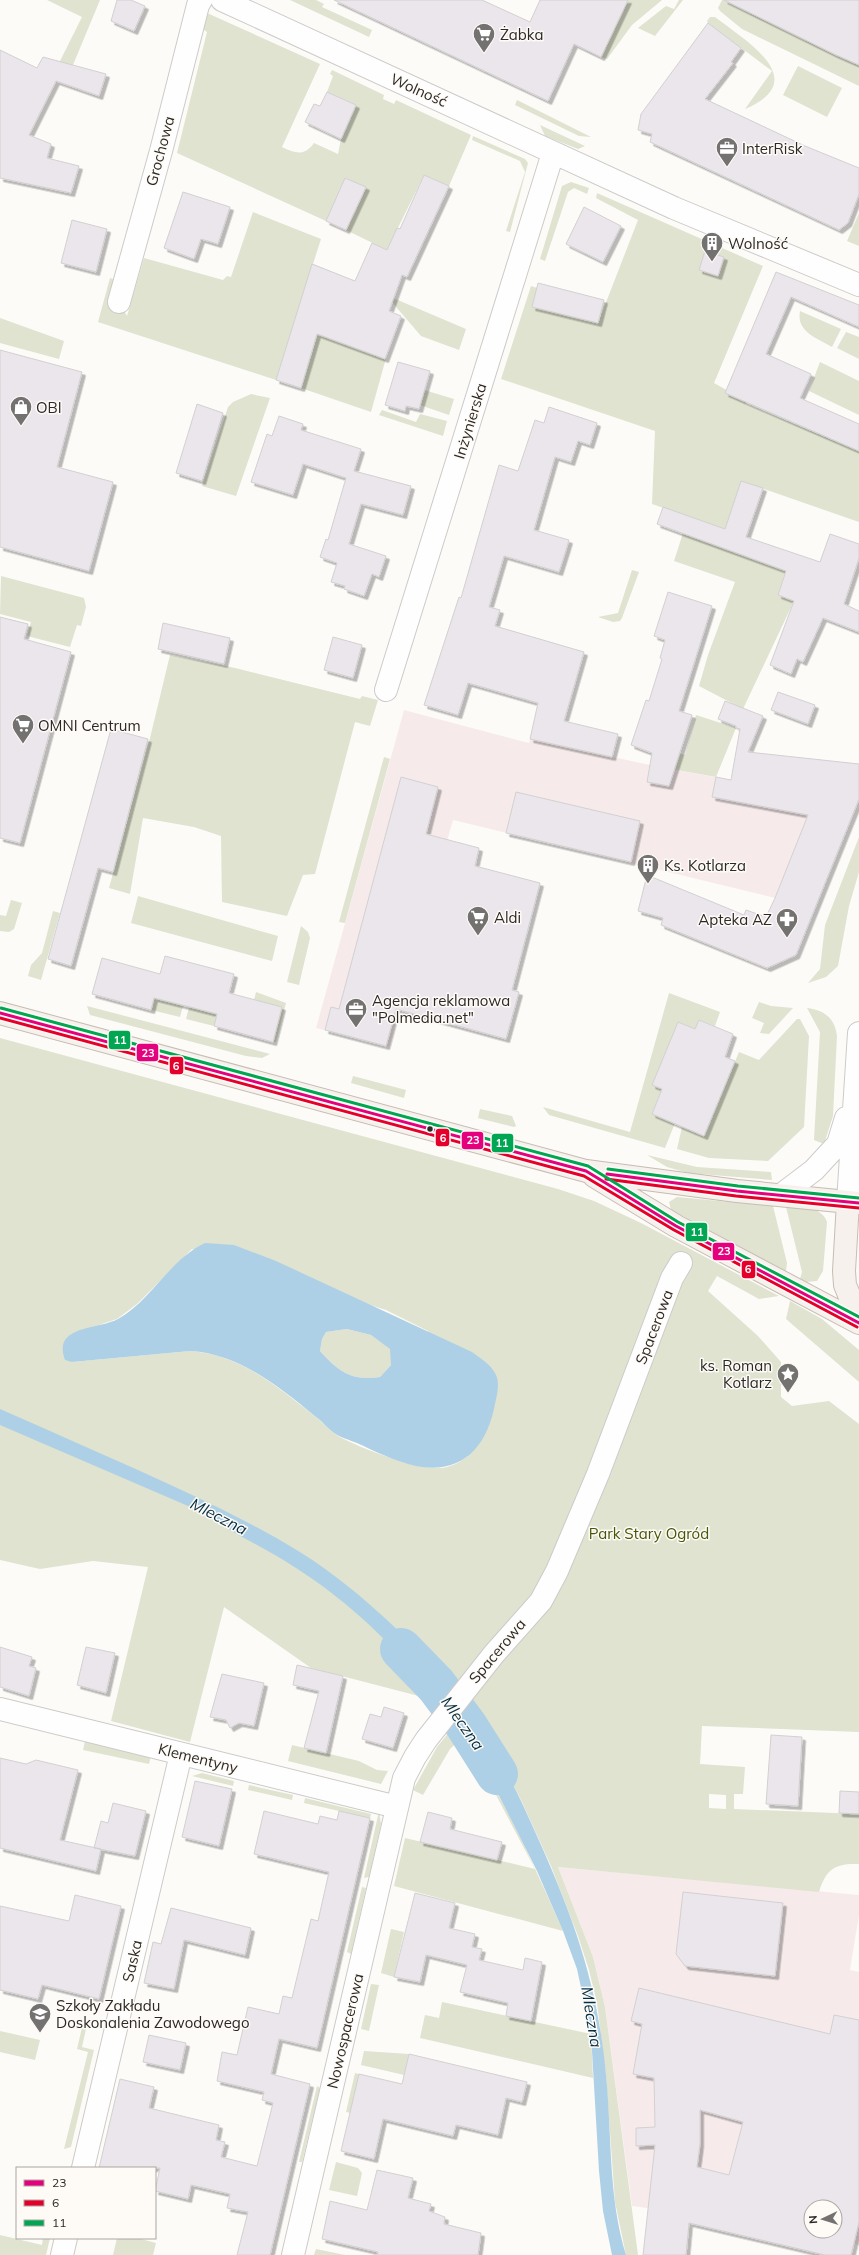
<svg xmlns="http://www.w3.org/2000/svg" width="859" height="2255" font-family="Mulish,sans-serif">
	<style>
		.industrial { fill: #f6ebea; fill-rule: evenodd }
		.green { fill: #dfe3cf; fill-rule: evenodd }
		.water { fill: #aed0e6; fill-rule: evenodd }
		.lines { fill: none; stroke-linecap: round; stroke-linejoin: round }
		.river { stroke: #aed0e6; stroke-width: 42 }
		.building { fill: #ebe5ec; stroke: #d2d0d0; fill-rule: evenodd; filter: url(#shadow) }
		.minor-casing { stroke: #cdcbc9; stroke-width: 24 }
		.major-casing { stroke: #c6bcb3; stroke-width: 24 }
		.minor { stroke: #fffefe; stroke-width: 22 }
		.major { stroke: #f6f1ec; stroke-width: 22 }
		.bus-1-casing { stroke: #fefbf7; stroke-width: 6 }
		.bus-2-casing { stroke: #fefbf7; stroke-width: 6 }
		.bus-3-casing { stroke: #fefbf7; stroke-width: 6 }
		.bus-1 { stroke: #e5007d; stroke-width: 3 }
		.bus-2 { stroke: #e4002b; stroke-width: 3 }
		.bus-3 { stroke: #00a651; stroke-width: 3 }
		.bus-dot { fill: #2b2926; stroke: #fefbf7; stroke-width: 1.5 }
		.labels { text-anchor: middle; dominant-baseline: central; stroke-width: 3; stroke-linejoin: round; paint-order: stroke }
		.poi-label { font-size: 15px; fill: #2b2926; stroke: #fefbf7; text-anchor: start }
		.street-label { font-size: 15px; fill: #2b2926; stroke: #fefbf7 }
		.park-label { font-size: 15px; fill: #485706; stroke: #fefbf7 }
		.water-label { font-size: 16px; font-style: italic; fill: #042e44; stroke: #fefbf7 }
		.line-badge { stroke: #fefbf7; stroke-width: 1.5 }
		.badge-label { font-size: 11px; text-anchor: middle; font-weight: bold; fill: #fff }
	</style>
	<defs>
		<filter id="shadow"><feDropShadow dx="3.5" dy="3.5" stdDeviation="0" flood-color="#0004"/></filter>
	</defs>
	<rect width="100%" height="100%" fill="#fdfbf8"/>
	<path class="industrial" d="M404,710L529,743L530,739L650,765L816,796L775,898L453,820L389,1047L316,1028Z
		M558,1867L859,1895V1915L850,1970L859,1972V2245L854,2244L851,2255H824L689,2223L690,2214L632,2206L605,2007L593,1957ZM811,2207H835V2231H811Z"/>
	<path class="green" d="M47,0H100L68,77L54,73L82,17Z
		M290,0H316L324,4L322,7L372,30L369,37Z
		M628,0H662L632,25L607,59L601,57Z
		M679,0H683L655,36L638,28L666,6L674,9Z
		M722,0H750L834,54L859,65V86L742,29L720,11L718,8Z
		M207,13L320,64L282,147C295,153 304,157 314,143L338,154L341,139L356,105L327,92L333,76L330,74L332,70L384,95L383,99L394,104L396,100L471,135L449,186L424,175L387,250L346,230L366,188L346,178L326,221L177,153L207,32L203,29Z
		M710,17H715C746,41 813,80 745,109L772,71L708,23L707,21Z
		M798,66L842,88L827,117L783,95Z
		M517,100L591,137L579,136L515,105Z
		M540,125L585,146L578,149L545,136Z
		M473,136L525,159L528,163L510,232L506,231L525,172L520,161L472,140Z
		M571,182L589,188L587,194L574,188L568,192L545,261L540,259L562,186Z
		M597,193L763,266L714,383L746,401V404L859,451V522L741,481L725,529L652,504L655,431L501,379L531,286L537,288L532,307L598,323L638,220L596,198Z
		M253,212L321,239L313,264L466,329L459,350L421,336L391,301L376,347L388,351L371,412L301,388L322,320L297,313L276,380L98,322L110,278L116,280L119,302L127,316L144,258L223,280L227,276L231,277Z
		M859,213V246L847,241Z
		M800,311L841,329L832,347C817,338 796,332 800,311Z
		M0,318L64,341L59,359L0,343Z
		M846,332L859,337V359L837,348Z
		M820,362L859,381V415L809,391Z
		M424,390L454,399L449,415L420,405Z
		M251,394L270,398L236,496L202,486L228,407L233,402Z
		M382,410L416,422L420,414L447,421L443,436L379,415Z
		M683,533L786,570L778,595L794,601L743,709L699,686L708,655L735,582L674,561Z
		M632,570L639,572L622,618L620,621L613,622L598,617L618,613Z
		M1,576L84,598L86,607L81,626L77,625L70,647L27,636L31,622L0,614Z
		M170,655L235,668L360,699L362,696L378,700L370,726L355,722L315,874L303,875L287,916L222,902L221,836L194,827L143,818L130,894L109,888L150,738Z
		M696,715L736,728L716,777L655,766L658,747L685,755Z
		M384,757L390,759L345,923L339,922Z
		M859,837V872L849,906L838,966L826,977L808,983L820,969L825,925Z
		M138,896L278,936L272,961L131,923Z
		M11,900L22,903L14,929L9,932L0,931V915L6,916Z
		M53,911L60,913L41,980L28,976L31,965L42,953Z
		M301,926L308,932L310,938L299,985L287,982Z
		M256,992L286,1003L276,1042H273L282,1007L254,1000Z
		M669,993L720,1012L715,1026L699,1020L695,1029L678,1022L653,1085L662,1089L652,1114L675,1123L665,1148L549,1115L543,1107L630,1132Z
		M154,998L183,1006L180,1017L151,1010Z
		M759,1002L771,1006L793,1008L769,1034L760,1033L764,1023L752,1018Z
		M87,1006L270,1054L262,1058L246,1056L90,1015Z
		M189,1007L217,1014L214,1026L186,1019Z
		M807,1008C824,1010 835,1018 837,1036L833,1116L824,1144L814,1140L820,1032Z
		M797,1019H800L809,1036L804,1127L768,1161L709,1158L677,1149L682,1127L704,1135L739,1052L759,1060Z
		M0,1038L558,1189L594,1201L641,1223L779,1296L759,1299L717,1276L708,1291L758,1336L781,1362V1397L792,1406L829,1401L859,1424V1732L702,1726L700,1764L745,1767L743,1794H734V1809L859,1814V1864C835,1863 826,1869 819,1892L558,1867L593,1957L605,2007L638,2255H626L615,2202L606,2076L597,2003L589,1970L578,1936L551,1866L522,1802L499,1757L473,1717L434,1700L311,1668L224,1607L190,1742L111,1721L148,1567L93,1561L40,1569L0,1560ZM192,1249L386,1310L428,1331L468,1456C460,1462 452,1467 441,1468C418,1470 355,1447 335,1434C327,1428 320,1420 312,1414C276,1385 238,1354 190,1351L72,1362L71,1334L117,1319L137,1304ZM709,1794L726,1795V1809L709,1808Z
		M353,1076L406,1090L404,1098L351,1083Z
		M480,1109L512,1116L516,1126L514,1127L478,1118Z
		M647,1155L697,1167L771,1172L772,1180L688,1173L667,1167Z
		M677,1197L773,1206L787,1263L786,1271L671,1210L669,1202Z
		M786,1207C801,1208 821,1205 827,1222L823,1271L817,1281L806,1282L800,1279L802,1272Z
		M790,1301L822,1319L859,1350V1382L786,1319Z
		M347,1329L371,1335L391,1349V1365L380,1377C351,1381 339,1372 320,1351L322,1339L326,1332Z
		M454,1726L459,1732L461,1730C501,1794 533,1862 563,1931L394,1886L405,1838L535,1869L486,1776L462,1738L450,1749L423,1795L413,1790L437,1747Z
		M85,1741L151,1756L149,1764L83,1750Z
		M292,1745L359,1761L377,1770L388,1771L381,1784L288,1761Z
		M202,1773L234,1781L233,1786L192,1776Z
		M249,1785L293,1795L292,1800L248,1790Z
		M305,1798L371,1814L370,1818L304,1803Z
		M379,1811L381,1824L369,1877L364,1878Z
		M362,1887L366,1888L351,1954L347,1952Z
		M391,1929L404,1932L394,1977L381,1973Z
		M371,1984L379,1985L369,2031L361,2029Z
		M442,2002L591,2034L593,2078L420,2038L425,2015L439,2018Z
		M84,2019L88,2020L82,2047L94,2050L71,2147L64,2149L88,2052L77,2049Z
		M0,2031L40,2040L35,2060L0,2052Z
		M364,2051L409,2054L404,2075L361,2065Z
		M355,2073L359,2074L351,2113L346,2112Z
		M317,2086L320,2088L302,2162H299Z
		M336,2162L358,2168L362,2173L357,2196L329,2190Z
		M0,2235L42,2245L43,2238H50L46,2255H0Z
		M117,2238H137L156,2243L153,2255H113Z
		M316,2249L345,2255H314Z"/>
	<path class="water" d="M205,1243L234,1245L276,1261L472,1352C481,1359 491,1364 496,1375C500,1384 497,1395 495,1404C487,1447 462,1475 416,1466C395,1461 376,1452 357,1443C350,1440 341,1438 334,1433C328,1429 323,1422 316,1417C279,1387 240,1354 190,1351L72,1362L65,1360C52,1325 97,1330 118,1319C152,1300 169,1260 205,1243ZM347,1329L371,1335L390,1349L391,1365L380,1377C351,1381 339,1372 320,1351L322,1339L326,1332Z
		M0,1409C63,1437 126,1464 188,1493C242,1519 298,1546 345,1584C382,1613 416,1647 448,1682L436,1696C395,1647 351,1603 296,1568C266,1548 231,1533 202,1512L0,1425Z
		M473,1717C499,1754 519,1795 537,1836C574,1918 598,1986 606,2075C612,2135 608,2198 626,2255H612L603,2211L599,2171L591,2034L577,1969L563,1931L537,1871L486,1770L461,1730Z"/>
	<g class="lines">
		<path class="river" d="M401,1649L436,1685L466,1725L497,1774"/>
	</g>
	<path class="building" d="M117,0H131L145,6L134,31L111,21Z
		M334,0H482L530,22L540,0H628L601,57L574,44L548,101Z
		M724,0H859V65L834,54Z
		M708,23L741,48L731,62L733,63L705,99L805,146L859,168V194L848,223L839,230L650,142L652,134L638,130L641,114Z
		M0,50L37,68L43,57L106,74L99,96L56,81L29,135L51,144L47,158L79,166L71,193L0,178Z
		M327,92L356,105L341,139L305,122L314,104L320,106Z
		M424,175L449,186L407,277L402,275L389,311L401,316L385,359L317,334L301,388L276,380L312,264L355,281L372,243L387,250L397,228L400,229Z
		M345,178L366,187L346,230L326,221Z
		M183,192L230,207L218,244L201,239L194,259L164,248Z
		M584,207L621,226L603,262L566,244Z
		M72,220L107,229L96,272L61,263Z
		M705,251L724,257L718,276L699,270Z
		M776,272L859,305V327L791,297L766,354L811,374L800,398L859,424V451L725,393Z
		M538,283L604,300L598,323L532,307Z
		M0,350L82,372L57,467L113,482L89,571L0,547Z
		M398,362L430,371L419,409L406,406L405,411L385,405Z
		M197,404L223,413L202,481L176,473Z
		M549,407L597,423L590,445L578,441L571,462L555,457L534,530L569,540L566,550L559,572L504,556L489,607L500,610L495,626L584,652L564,721L618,734L612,757L530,739L538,703L468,683L458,715L424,705L459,597L461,598L499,465L518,471L535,420L544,423Z
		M279,416L303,424L301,430L361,449L354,471L411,486L403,515L361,504L349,544L386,556L379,577L372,574L364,596L344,589L345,586L331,582L337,563L320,557L326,539L328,540L346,478L303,464L293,495L251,482L267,434L272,436Z
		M741,481L763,488L746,537L820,562L830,534L859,544V558L844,604L859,611V632L823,618L803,662L797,659L791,674L770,665L794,601L778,595L786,571L657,524L663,507L725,529Z
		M668,592L712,606L679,711L692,715L669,786L647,782L652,753L631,745L646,700L649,701L662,659L660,658L665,640L654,636Z
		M0,617L28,624L24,639L71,652L20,843L0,838Z
		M163,623L230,638L224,664L158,649Z
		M333,637L362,645L353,678L324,670Z
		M778,692L815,705L808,724L771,710Z
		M725,701L763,716L748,752L859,764V799L796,955L767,968L661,925L663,918L638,911L647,875L744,915L746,910L766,917L775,898L808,815L712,797L716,777L731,780L740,729L736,728V726L718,719Z
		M111,729L148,739L113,872L98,868L71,966L48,959Z
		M401,777L438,787L426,834L479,848L475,866L540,883L512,990L519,992L506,1039L396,1009L386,1046L325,1030L331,1007L339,1009Z
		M516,792L640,821L631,862L506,833Z
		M165,956L234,974L229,993L282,1007L273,1042L214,1026L217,1014L190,1007L154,998L151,1010L92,994L102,958L160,974Z
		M699,1020L733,1034L725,1057L735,1061L704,1136L652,1114L662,1089L652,1085L678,1022L695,1029Z
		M0,1647L32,1657L29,1666L36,1668L29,1696L0,1687Z
		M86,1647L115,1653L106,1693L77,1685Z
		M297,1665L343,1676L326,1753L304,1748L319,1691L293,1685Z
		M222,1674L264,1683L254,1726L239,1723L230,1728L226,1720L210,1717Z
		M384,1707L404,1713L393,1748L362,1739L370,1714L381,1717Z
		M771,1735L802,1737L798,1806L766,1804Z
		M0,1758L26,1764L36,1760L78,1770L60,1840L101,1849L96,1871L0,1848Z
		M195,1781L232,1789L219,1846L182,1837Z
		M840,1791L859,1792V1814L839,1813Z
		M113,1803L146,1811L135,1856L94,1848L101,1821L108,1823Z
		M264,1811L318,1824L320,1816L337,1820L339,1811L370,1818L317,2048L279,2039L271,2074L310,2084L270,2255H237L248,2212L227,2208L230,2194L191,2185L188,2199L155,2191L160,2168H99L120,2079L154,2087L149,2108L219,2125L216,2140L225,2142L221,2157L257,2166L273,2103L262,2100L264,2092L217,2081L222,2052L237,2055L248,2007L279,2014L283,1996L292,1998L311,1919L318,1921L329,1872L254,1854Z
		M428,1812L452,1818L450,1829L502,1842L497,1860L420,1842Z
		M683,1892L783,1903L775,1976L685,1966L676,1954Z
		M415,1893L455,1903L449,1928L475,1934L472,1947L482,1949L479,1960L523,1970L525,1958L542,1962L531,2021L506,2016L508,2003L460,1992L467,1965L426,1955L420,1982L394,1977Z
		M75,1895L121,1906L99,1999L42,1985L38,1999L0,1990V1906L69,1921Z
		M171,1908L251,1928L245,1955L184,1940L174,1989L144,1983L153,1942L161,1944Z
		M639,1988L830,2034L834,2015L859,2020V2222L851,2255H825L689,2223L686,2255H643L655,2145L636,2146V2128L655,2127L654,2078L633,2074L642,2024L631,2021ZM700,2110L743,2122L729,2175L697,2167L700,2144ZM811,2207H835V2231H811Z
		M149,2035L186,2043L180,2070L143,2062Z
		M409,2054L527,2082L522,2102L506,2098L498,2135L456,2125L453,2136L383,2119L374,2159L341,2151L359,2074L402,2084Z
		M377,2170L413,2178L408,2198L431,2204L429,2211L445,2217L444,2224L481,2233L478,2255H377L378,2252L322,2239L330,2201L367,2210Z"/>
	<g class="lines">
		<g class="minor-casing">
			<path id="minor" d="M222,0L674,208L859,285
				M119,302L161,151L198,5L201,0
				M386,690L553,153
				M781,1195L814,1170L838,1144L846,1118
				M848,1202L859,1033
				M0,1709L397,1807
				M83,2168L181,1754
				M62,2255L66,2238
				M293,2255L404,1778L415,1757L426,1740L494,1654L541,1601L557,1571L598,1474L672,1278L681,1263"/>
		</g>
		<g class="major-casing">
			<path id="major" d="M0,1013L586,1171L737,1191L859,1203
				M594,1176L676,1226L859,1323
				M848,1202L844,1271L845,1285L859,1319"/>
		</g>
		<use href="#minor" class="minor"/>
		<use href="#major" class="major"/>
		<g class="bus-1-casing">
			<path id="bus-1" d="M0,1013L586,1171L676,1226L859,1323
				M607,1174L737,1191L859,1203"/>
		</g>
		<g class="bus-2-casing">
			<path id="bus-2" d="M0,1018L584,1176L674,1230L857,1327
				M606,1179L736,1196L859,1208"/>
		</g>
		<g class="bus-3-casing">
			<path id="bus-3" d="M1,1008L588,1166L678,1222L859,1317
				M608,1169L738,1186L859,1198"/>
		</g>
		<use href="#bus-1" class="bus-1"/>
		<use href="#bus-2" class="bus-2"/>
		<use href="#bus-3" class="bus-3"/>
	</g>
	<defs>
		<g id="supermarket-pin" transform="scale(1.15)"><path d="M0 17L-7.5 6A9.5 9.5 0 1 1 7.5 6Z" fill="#747270" stroke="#fefbf7"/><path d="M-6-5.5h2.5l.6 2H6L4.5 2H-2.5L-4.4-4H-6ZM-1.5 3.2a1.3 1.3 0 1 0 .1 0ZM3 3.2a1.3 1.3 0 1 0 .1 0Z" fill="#fff"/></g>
		<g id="office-pin" transform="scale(1.15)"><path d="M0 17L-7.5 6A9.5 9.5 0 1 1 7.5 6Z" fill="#747270" stroke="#fefbf7"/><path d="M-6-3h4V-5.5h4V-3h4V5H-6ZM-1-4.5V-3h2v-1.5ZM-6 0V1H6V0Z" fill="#fff"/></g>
		<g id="building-pin" transform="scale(1.15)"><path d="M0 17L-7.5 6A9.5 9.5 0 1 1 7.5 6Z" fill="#747270" stroke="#fefbf7"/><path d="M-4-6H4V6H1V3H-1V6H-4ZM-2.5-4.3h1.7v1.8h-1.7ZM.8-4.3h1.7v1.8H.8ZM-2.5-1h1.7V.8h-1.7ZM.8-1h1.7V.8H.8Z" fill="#fff"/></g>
		<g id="shop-pin" transform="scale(1.15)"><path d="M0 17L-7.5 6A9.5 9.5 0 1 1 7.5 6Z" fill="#747270" stroke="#fefbf7"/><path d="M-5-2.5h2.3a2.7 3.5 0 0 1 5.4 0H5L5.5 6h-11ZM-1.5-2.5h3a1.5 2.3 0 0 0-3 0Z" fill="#fff"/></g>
		<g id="pharmacy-pin" transform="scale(1.15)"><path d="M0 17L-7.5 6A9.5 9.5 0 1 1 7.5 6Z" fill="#747270" stroke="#fefbf7"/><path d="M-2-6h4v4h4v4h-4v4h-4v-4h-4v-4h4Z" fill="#fff"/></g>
		<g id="sight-pin" transform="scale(1.15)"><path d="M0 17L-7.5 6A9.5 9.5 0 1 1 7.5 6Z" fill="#747270" stroke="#fefbf7"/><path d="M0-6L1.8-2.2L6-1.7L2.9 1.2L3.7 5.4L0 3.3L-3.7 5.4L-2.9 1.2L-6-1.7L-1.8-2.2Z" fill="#fff"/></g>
		<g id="school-pin" transform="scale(1.15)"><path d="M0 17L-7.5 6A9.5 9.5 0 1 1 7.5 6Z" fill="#747270" stroke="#fefbf7"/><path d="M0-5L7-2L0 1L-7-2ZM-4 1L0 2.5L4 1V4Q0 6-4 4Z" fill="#fff"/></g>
	</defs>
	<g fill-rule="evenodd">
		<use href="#supermarket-pin" x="484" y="34"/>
		<use href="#office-pin" x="727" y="148"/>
		<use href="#building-pin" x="712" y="243"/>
		<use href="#shop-pin" x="21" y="407"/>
		<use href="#supermarket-pin" x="23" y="725"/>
		<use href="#building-pin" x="648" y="865"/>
		<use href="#supermarket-pin" x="478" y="917"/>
		<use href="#pharmacy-pin" x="787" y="919"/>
		<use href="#office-pin" x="356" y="1009"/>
		<use href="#sight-pin" x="788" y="1374"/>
		<use href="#school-pin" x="40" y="2014"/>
	</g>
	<circle class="bus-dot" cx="430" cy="1129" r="3.5"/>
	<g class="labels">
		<g class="poi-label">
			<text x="500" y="34">Żabka</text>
			<text x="742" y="148">InterRisk</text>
			<text x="728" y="243">Wolność</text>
			<text x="36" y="407">OBI</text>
			<text x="38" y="725">OMNI Centrum</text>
			<text x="664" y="865">Ks. Kotlarza</text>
			<text x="494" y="917">Aldi</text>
			<text x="772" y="919" text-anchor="end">Apteka AZ</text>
			<text x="372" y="1000">Agencja reklamowa<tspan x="372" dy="17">"Polmedia.net"</tspan></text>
			<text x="772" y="1365" text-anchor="end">ks. Roman<tspan x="772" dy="17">Kotlarz</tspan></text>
			<text x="56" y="2005">Szkoły Zakładu<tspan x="56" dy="17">Doskonalenia Zawodowego</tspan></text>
		</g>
		<g class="street-label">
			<text transform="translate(419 90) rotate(24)">Wolność</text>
			<text transform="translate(160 151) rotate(-75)">Grochowa</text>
			<text transform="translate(470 421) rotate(-73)">Inżynierska</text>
			<text transform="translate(654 1327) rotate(-69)">Spacerowa</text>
			<text transform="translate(497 1651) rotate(-50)">Spacerowa</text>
			<text transform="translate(198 1758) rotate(14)">Klementyny</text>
			<text transform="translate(132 1961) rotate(-77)">Saska</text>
			<text transform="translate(345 2031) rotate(-77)">Nowospacerowa</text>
		</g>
		<g class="park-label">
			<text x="649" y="1533">Park Stary Ogród</text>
		</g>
		<g class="water-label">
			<text transform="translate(219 1516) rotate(27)">Mleczna</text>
			<text transform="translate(463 1723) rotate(55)">Mleczna</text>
			<text transform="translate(592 2017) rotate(81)">Mleczna</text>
		</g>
	</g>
	<g class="line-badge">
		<rect x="108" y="1030" width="23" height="20" rx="4" fill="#00a651"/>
		<rect x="136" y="1043" width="23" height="19" rx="4" fill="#e5007d"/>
		<rect x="169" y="1056" width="15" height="19" rx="4" fill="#e4002b"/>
		<rect x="435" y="1128" width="15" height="19" rx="4" fill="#e4002b"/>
		<rect x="461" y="1131" width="23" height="19" rx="4" fill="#e5007d"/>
		<rect x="491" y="1133" width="23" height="20" rx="4" fill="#00a651"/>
		<rect x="685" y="1222" width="23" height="20" rx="4" fill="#00a651"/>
		<rect x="712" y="1242" width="23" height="19" rx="4" fill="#e5007d"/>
		<rect x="741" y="1260" width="15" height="19" rx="4" fill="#e4002b"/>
	</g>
	<g class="badge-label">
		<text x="120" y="1044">11</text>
		<text x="148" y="1057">23</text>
		<text x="176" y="1070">6</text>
		<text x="443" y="1142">6</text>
		<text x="473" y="1144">23</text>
		<text x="502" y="1147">11</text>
		<text x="697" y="1236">11</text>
		<text x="724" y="1255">23</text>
		<text x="748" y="1273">6</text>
	</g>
	<rect x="16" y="2167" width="140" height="72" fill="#fefbf7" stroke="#aaa7a3"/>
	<rect x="24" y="2180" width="20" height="6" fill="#e5007d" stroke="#aaa7a3"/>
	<text x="52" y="2187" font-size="12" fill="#2b2926">23</text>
	<rect x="24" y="2200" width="20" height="6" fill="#e4002b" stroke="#aaa7a3"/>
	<text x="52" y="2207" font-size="12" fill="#2b2926">6</text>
	<rect x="24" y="2220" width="20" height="6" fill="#00a651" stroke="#aaa7a3"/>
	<text x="52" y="2227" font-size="12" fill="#2b2926">11</text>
	<g transform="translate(823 2219) rotate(266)"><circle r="19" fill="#fefbf7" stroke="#aaa7a3"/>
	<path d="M0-3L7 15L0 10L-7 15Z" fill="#747270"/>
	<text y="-6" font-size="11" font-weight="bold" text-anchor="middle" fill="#2b2926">N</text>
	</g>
</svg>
